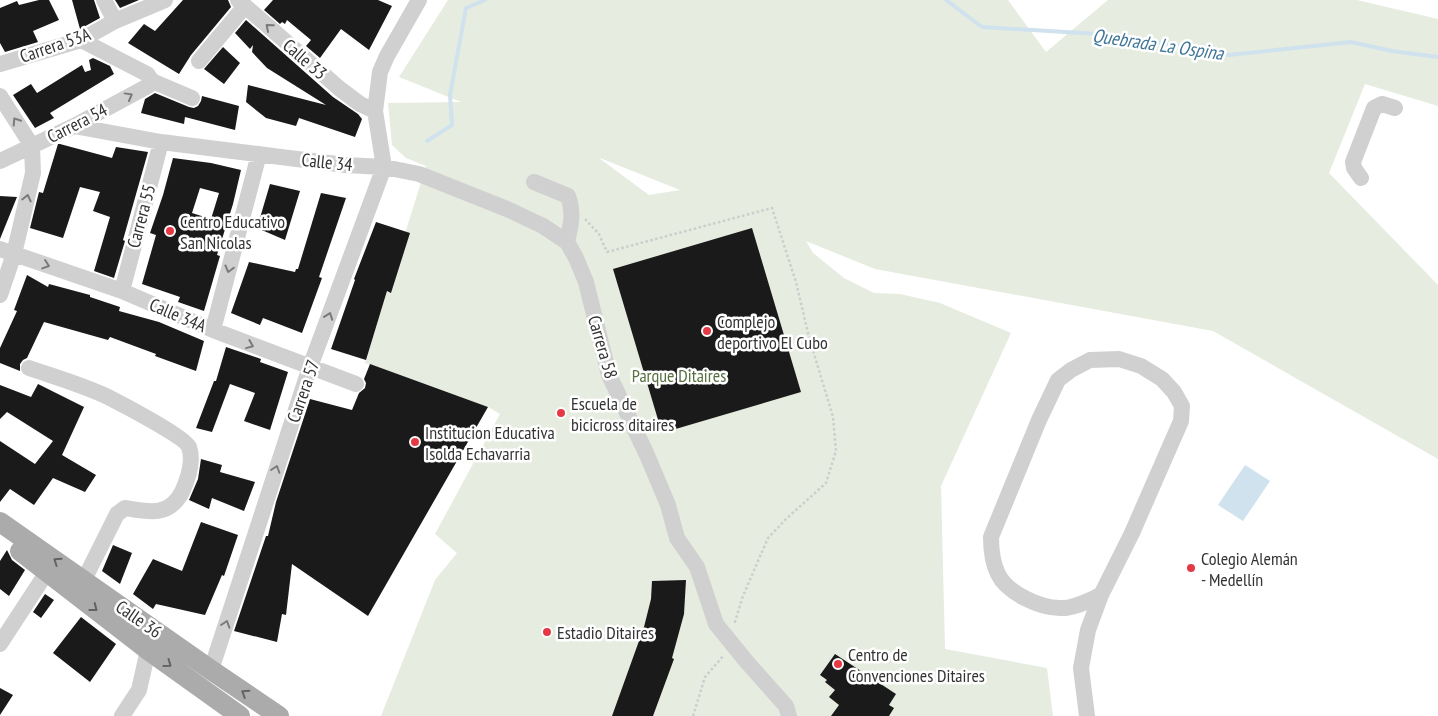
<svg xmlns="http://www.w3.org/2000/svg" width="1438" height="716" font-family="'PT Sans Narrow',sans-serif">
	<style>
		.green { fill: #e6ecdf; fill-rule: evenodd }
		.water { fill: #cfe2ee }
		.lines { fill: none; stroke-linecap: round; stroke-linejoin: round }
		.stream { stroke: #cfe2ee; stroke-width: 4 }
		.building { fill: #1a1a1a; fill-rule: evenodd }
		.path { stroke: #cdcdcd; stroke-width: 2.5; stroke-dasharray: 2.5 2.5; stroke-linecap: butt }
		.minor { stroke: #d0d0d0; stroke-width: 16 }
		.major { stroke: #ababab; stroke-width: 20 }
		.oneway { stroke: #7a7a7a }
		.oneway2 { stroke: #636363 }
		.poi-dot { fill: #e63946; stroke: #fff; stroke-width: 2 }
		.labels { text-anchor: middle; dominant-baseline: central; stroke-width: 5; stroke-linejoin: round; paint-order: stroke }
		.street-label { font-size: 18px; fill: #333; stroke: #fff }
		.poi-label { font-size: 18px; fill: #333; stroke: #fff; text-anchor: start }
		.park-label { font-size: 18px; fill: #56703f; stroke: #fff }
		.water-label { font-size: 19px; font-style: italic; fill: #3f7597; stroke: #fff }
	</style>
	<rect width="100%" height="100%" fill="#fff"/>
	<path class="green" d="M448,0H1008L1046,52L1108,0H1357L1438,19V106L1365,84L1329,173L1438,285V459L1213,331L875,269L806,241L813,253L844,278L874,293L900,294L940,303L1011,333L941,486L945,649L1047,668L1053,716H381L435,580L457,553L435,534L500,414L488,407L365,363L426,166L406,158L392,145L388,103L461,102L399,77ZM599,158H600L680,190L649,195Z"/>
	<path class="water" d="M1245,465L1270,481L1243,521L1218,505Z"/>
	<g class="lines">
		<path class="stream" d="M946,0L982,27L1115,35L1229,55L1351,42L1392,51L1438,57
			M427,141L452,125L450,95L466,8L485,0"/>
	</g>
	<path class="building" d="M39,0H49L59,20L33,31L38,42L5,52L0,43V8L17,1L19,5Z
		M72,0H94L100,18L80,29Z
		M115,0H139L120,8Z
		M183,0H228L231,7L191,55L179,74L128,43L144,24L155,31Z
		M273,0H378L392,6L369,50L341,29L320,58L306,46L311,40L287,20L285,24L282,22L280,24L264,10Z
		M246,20L333,97L358,114L362,119L355,137L299,118L296,126L266,118L246,102L248,85L326,105L267,68L252,52L253,45L250,49L235,33Z
		M223,47L240,63L224,84L204,69Z
		M93,58L110,66L114,74L50,113L54,118L35,128L13,95L31,84L37,93L82,65L85,72L91,70L89,60Z
		M155,93L189,107L194,108L198,106L201,101L202,96L239,106L235,130L185,117L184,124L141,113L145,99Z
		M58,144H60L112,158L116,147L148,152L123,240L125,241L114,278L94,271L110,217L93,211L100,192L80,187L63,238L30,228L39,192L43,193Z
		M173,158L211,163L241,170L233,204L217,255L220,256L204,311L178,302L180,297L142,284L156,235L150,233L163,195ZM200,188L219,193L211,219L192,213Z
		M270,184L300,191L285,240L257,228Z
		M321,193L346,198L319,277L322,278L302,333L263,318L260,325L231,313L249,262L295,272L296,269H298Z
		M0,196L17,197L0,239Z
		M376,222L410,233L391,293L387,291L366,360L331,349L355,280L354,279Z
		M752,228L801,392L662,433L613,269Z
		M27,275L48,287L49,284L90,295V297L120,307L119,311L159,322L204,341L196,371L155,356L156,354L110,337L108,340L44,322L27,358L23,360L20,364V371L0,363V348L17,311L14,310Z
		M226,347L261,359L260,362L288,372L270,430L244,421L255,393L230,384L212,432L196,428L214,381H216Z
		M370,364L488,407L368,616L292,564L286,615L282,614L277,642L234,631L266,536H268L276,502L310,399L352,410L359,393L365,388L366,383L364,379Z
		M38,384L84,407L62,455L96,475L85,492L53,478L34,505L10,489L0,502V441L35,464L53,441L7,412L0,419V385L31,397Z
		M201,459L222,465L220,472L255,482L244,511L212,498L209,509L189,500L198,479Z
		M201,522L238,535L224,576L222,575L205,615L156,604L153,609L133,594L153,559L182,571Z
		M113,545L132,553L120,584L102,571Z
		M7,550L12,560L25,570L9,596L0,589V561Z
		M686,580L684,614L672,658L674,659L653,716H612L644,627L651,599L652,581Z
		M45,594L54,600L41,618L33,612Z
		M81,617L116,644L90,682L53,653Z
		M835,654L896,694L889,705L894,708L889,716H831L839,705L829,697L835,690L825,682L827,680L820,675Z
		M0,688L13,695L0,715Z"/>
	<g class="lines">
		<path class="path" d="M585,219L599,234L607,252L772,208L796,282L809,337L833,417L836,451L826,483L786,519L768,538L743,596L734,625
			M693,716L705,677L724,655"/>
		<path class="minor" d="M104,0L115,21
			M238,0L340,89L360,104L375,111
			M81,40L147,74L152,81L192,98
			M199,61L245,6
			M0,64L81,40L115,21L165,0
			M0,96L32,146
			M74,126L161,142L345,165L384,167L419,174L507,209L543,226L567,242L576,258L586,282L609,375L647,455L668,505L677,538L697,567L716,624L746,661L786,706L789,716
			M0,161L74,126L148,86L152,81
			M1361,178L1354,168L1353,162L1374,108L1382,104L1395,108
			M534,182L568,196C574,213 571,225 567,242
			M0,249L122,291L213,330L356,384
			M122,291L161,142
			M0,295L14,254L33,173L32,146
			M213,330L259,154
			M29,368C55,377 83,385 108,397C122,404 185,437 189,447C194,461 188,479 182,492C169,517 149,512 125,508L117,514L84,580
			M0,644L47,572
			M211,670L310,367L384,167L375,111L380,72L387,56L419,0
			M122,716L139,690L148,650
			M1087,716L1081,668L1088,630L1101,595L1132,533L1181,421L1182,406L1174,392L1162,379L1141,366L1119,359L1090,360L1071,370L1058,380L1039,420L991,537C991,550 992,562 998,574C1007,593 1040,608 1060,608C1074,609 1089,600 1101,595"/>
		<path class="major" d="M0,522L211,670L279,716
			M20,551L148,650L240,716"/>
	</g>
	<defs><path id="oneway-chevron" d="M-2-3.5L2.5 0L-2 3.5" fill="none" stroke-width="1.6" stroke-linecap="round" stroke-linejoin="round" transform="scale(1.25)"/></defs>
	<g class="oneway">
		<use href="#oneway-chevron" transform="translate(269 27) rotate(-139)"/>
		<use href="#oneway-chevron" transform="translate(129 96) rotate(-29)"/>
		<use href="#oneway-chevron" transform="translate(16 121) rotate(-123)"/>
		<use href="#oneway-chevron" transform="translate(27 198) rotate(-77)"/>
		<use href="#oneway-chevron" transform="translate(46 265) rotate(19)"/>
		<use href="#oneway-chevron" transform="translate(229 269) rotate(105)"/>
		<use href="#oneway-chevron" transform="translate(329 316) rotate(-70)"/>
		<use href="#oneway-chevron" transform="translate(250 345) rotate(22)"/>
		<use href="#oneway-chevron" transform="translate(276 469) rotate(-72)"/>
		<use href="#oneway-chevron" transform="translate(226 624) rotate(-72)"/>
	</g>
	<g class="oneway2">
		<use href="#oneway-chevron" transform="translate(57 561) rotate(-145)"/>
		<use href="#oneway-chevron" transform="translate(94 608) rotate(38)"/>
		<use href="#oneway-chevron" transform="translate(168 664) rotate(36)"/>
		<use href="#oneway-chevron" transform="translate(245 693) rotate(-147)"/>
	</g>
	<g class="poi-dot">
		<circle cx="170" cy="231" r="5"/>
		<circle cx="707" cy="331" r="5"/>
		<circle cx="561" cy="413" r="5"/>
		<circle cx="415" cy="442" r="5"/>
		<circle cx="1191" cy="568" r="5"/>
		<circle cx="547" cy="632" r="5"/>
		<circle cx="838" cy="664" r="5"/>
	</g>
	<g class="labels">
		<g class="street-label">
			<text transform="translate(55 45) rotate(-19)">Carrera 53A</text>
			<text transform="translate(305 59) rotate(41)">Calle 33</text>
			<text transform="translate(77 123) rotate(-27)">Carrera 54</text>
			<text transform="translate(327 162) rotate(6)">Calle 34</text>
			<text transform="translate(141 216) rotate(-75)">Carrera 55</text>
			<text transform="translate(178 315) rotate(23)">Calle 34A</text>
			<text transform="translate(603 347) rotate(74)">Carrera 58</text>
			<text transform="translate(303 391) rotate(-71)">Carrera 57</text>
			<text transform="translate(139 619) rotate(35)">Calle 36</text>
		</g>
		<g class="poi-label">
			<text x="180" y="221">Centro Educativo<tspan x="180" dy="21">San Nicolas</tspan></text>
			<text x="717" y="321">Complejo<tspan x="717" dy="21">deportivo El Cubo</tspan></text>
			<text x="571" y="403">Escuela de<tspan x="571" dy="21">bicicross ditaires</tspan></text>
			<text x="425" y="432">Institucion Educativa<tspan x="425" dy="21">Isolda Echavarria</tspan></text>
			<text x="1201" y="558">Colegio Alemán<tspan x="1201" dy="21">- Medellín</tspan></text>
			<text x="557" y="632">Estadio Ditaires</text>
			<text x="848" y="654">Centro de<tspan x="848" dy="21">Convenciones Ditaires</tspan></text>
		</g>
		<g class="park-label">
			<text x="679" y="375">Parque Ditaires</text>
		</g>
		<g class="water-label">
			<text transform="translate(1158 44) rotate(8)">Quebrada La Ospina</text>
		</g>
	</g>
</svg>
